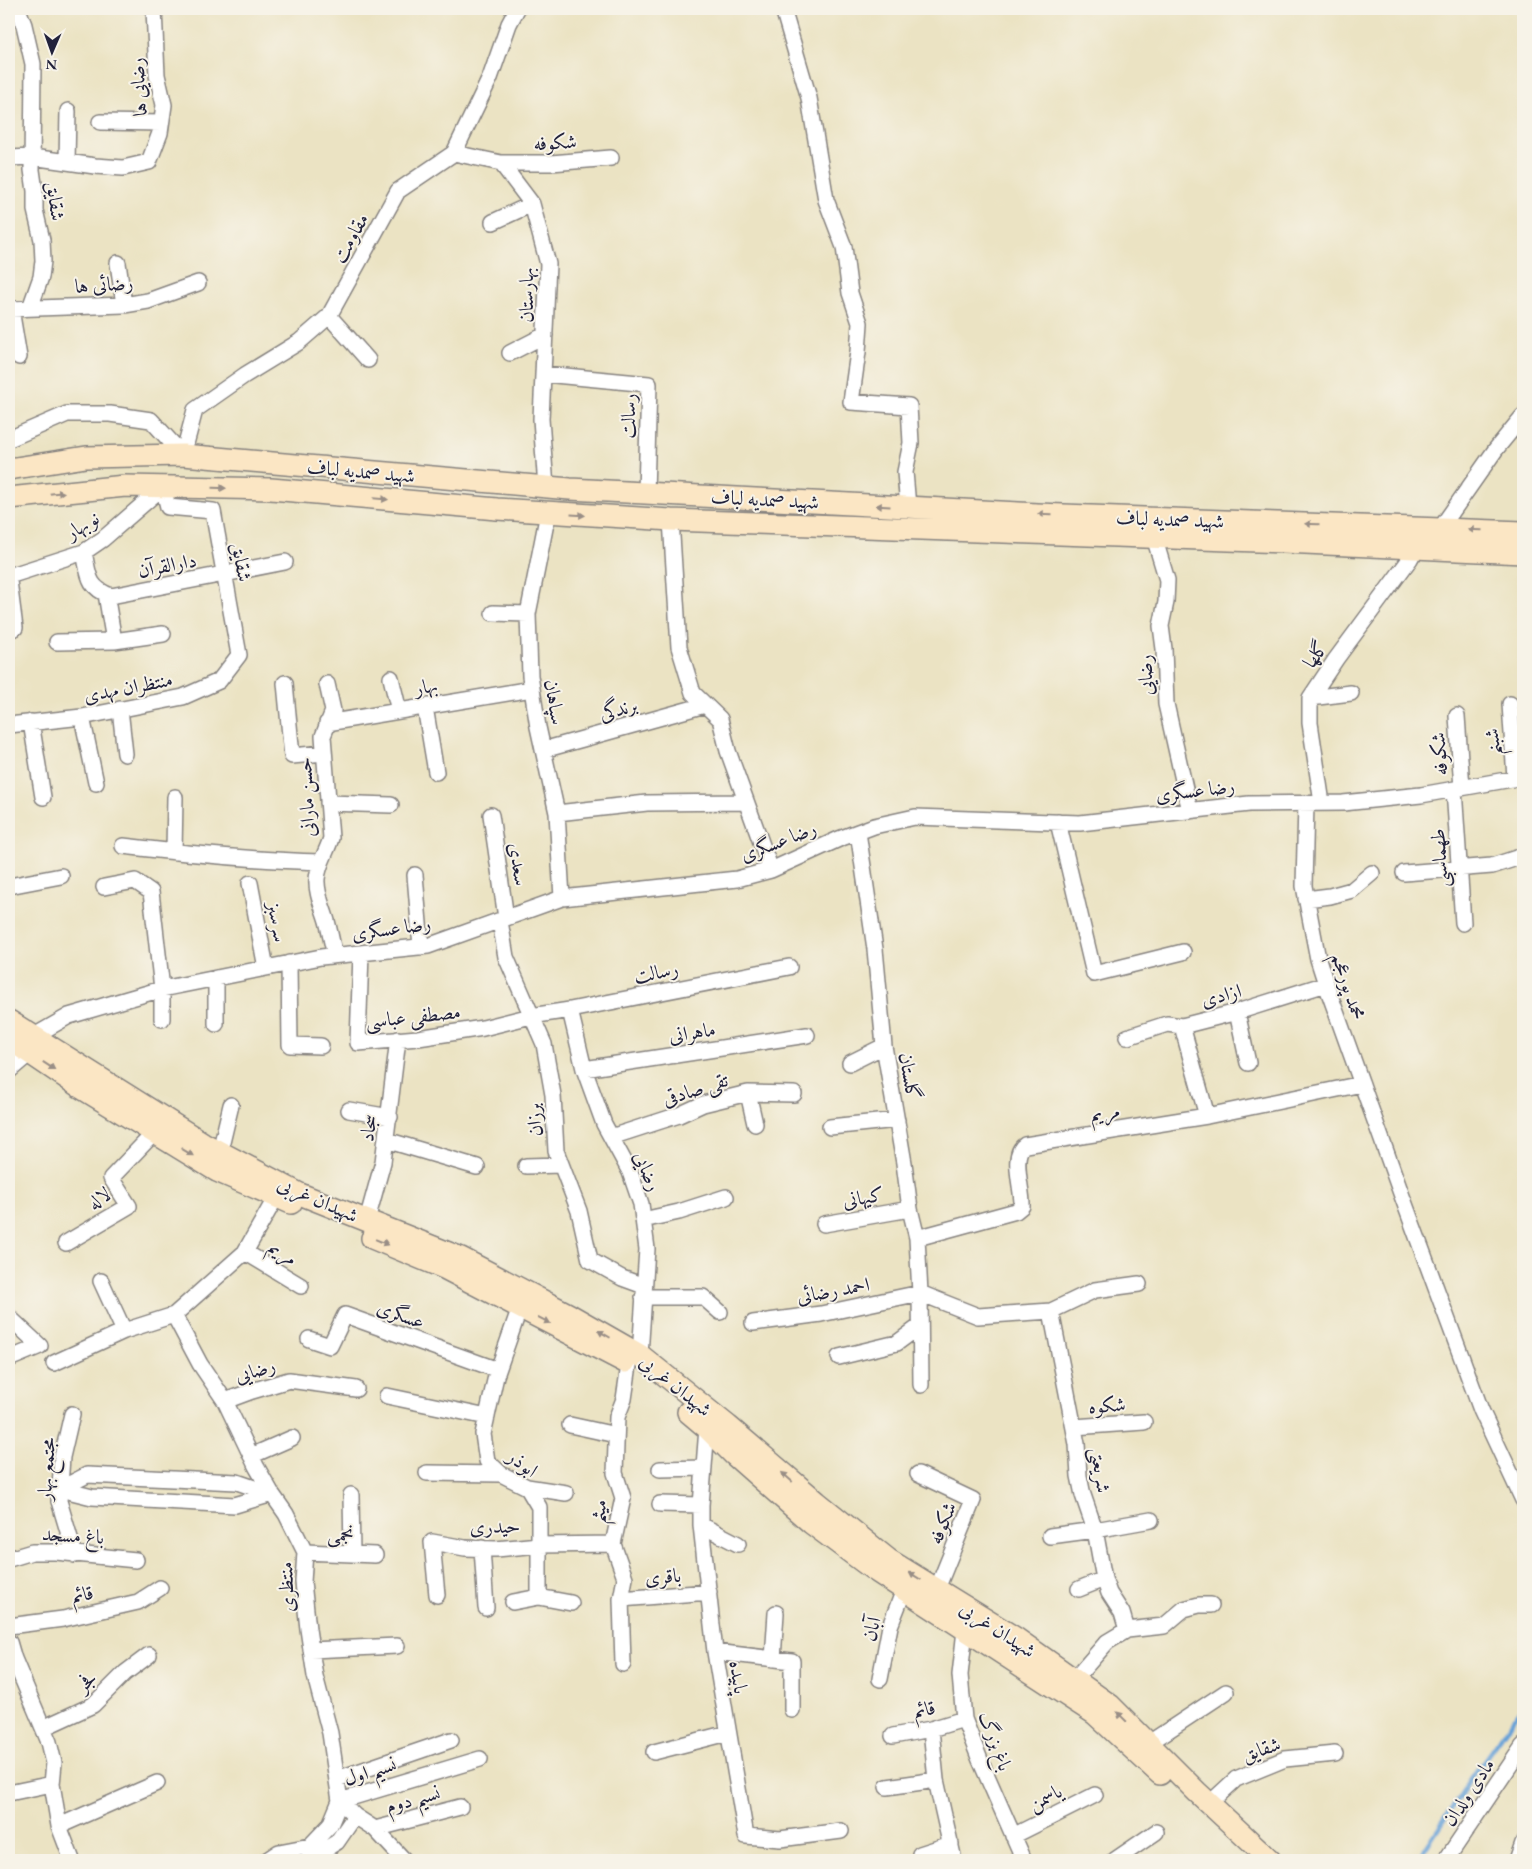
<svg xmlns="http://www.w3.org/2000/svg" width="1532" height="1869" font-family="'EB Garamond',Amiri,serif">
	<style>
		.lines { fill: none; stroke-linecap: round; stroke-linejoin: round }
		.stream { stroke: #67a2d7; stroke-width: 4.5 }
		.minor-casing { stroke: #86827f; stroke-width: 18 }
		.secondary-casing { stroke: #86827f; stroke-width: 24 }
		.minor { stroke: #fff; stroke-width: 15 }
		.secondary { stroke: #fbe6c4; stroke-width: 21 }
		.oneway { fill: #998e86 }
		.labels { text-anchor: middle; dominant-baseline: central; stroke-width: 4; stroke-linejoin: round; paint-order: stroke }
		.street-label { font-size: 20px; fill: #22223b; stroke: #f7f3e8 }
	</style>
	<rect width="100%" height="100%" fill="#f7f3e8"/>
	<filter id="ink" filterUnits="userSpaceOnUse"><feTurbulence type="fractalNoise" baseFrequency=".02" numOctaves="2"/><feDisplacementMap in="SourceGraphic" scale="10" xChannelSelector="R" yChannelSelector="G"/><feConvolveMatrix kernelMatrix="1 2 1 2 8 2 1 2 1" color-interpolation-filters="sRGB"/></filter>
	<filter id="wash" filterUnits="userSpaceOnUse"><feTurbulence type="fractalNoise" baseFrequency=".0096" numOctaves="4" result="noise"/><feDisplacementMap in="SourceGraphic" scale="20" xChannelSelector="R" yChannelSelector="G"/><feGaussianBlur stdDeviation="1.12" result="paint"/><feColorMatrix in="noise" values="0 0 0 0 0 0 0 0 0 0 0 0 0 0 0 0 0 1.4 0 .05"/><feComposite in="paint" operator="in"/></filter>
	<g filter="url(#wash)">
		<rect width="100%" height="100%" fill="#ebe3c3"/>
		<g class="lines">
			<path class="stream" d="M1418,1860L1474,1774L1521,1709L1523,1708"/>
		</g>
	</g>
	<g filter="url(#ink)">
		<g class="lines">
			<g class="minor-casing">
				<path id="minor" d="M18,9L24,25L33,64L32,170L35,191V210L42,240L43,261L41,277L30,308
					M783,9L809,98L826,200L844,247L850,293L860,323L858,352L851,402L909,406L911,443L905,472L908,507
					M100,122L161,123
					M454,153L501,163L532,204L548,264L541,419L546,487
					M9,158L32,157L95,166L123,168L149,162L160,133L164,105L157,75L154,9
					M67,162L68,111
					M501,163H551L611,158
					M493,222L532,204
					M118,263L124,305
					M9,309L124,305L148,301L198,283
					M11,309L19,357
					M329,316L368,360
					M510,353L545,335
					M544,374L649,384L646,493
					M9,439L67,414H110L151,420L183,455
					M183,455L195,410L245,375L299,342L329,316L398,191L454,153L490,78L509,24L517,9
					M548,513L528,614L530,676L538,727L557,813L562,898
					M671,520L679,647L693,693L720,719L728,751L771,870
					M1440,529L1496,449L1523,416
					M1154,537L1167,580L1166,602L1161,626L1164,649L1166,704L1190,811
					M84,552C89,575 87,587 111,596L285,562
					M9,576L84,552L103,539L163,487L168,507L213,511L239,655L219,681L183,697L82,717L9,725
					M9,581L15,628
					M106,594L114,641
					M493,613L528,614
					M57,642L114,641L163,634
					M391,678L399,711
					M285,683L292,756L324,753
					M327,684L333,711L323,736L331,838C327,852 318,864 317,879C316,894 323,907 327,921C330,932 332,944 335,955
					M1310,698L1351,693
					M1510,704L1515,778
					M425,707L436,772
					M120,709L125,754
					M1457,716L1462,788
					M82,717L96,783
					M31,722L43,797
					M327,723L532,689
					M543,750L705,705
					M1454,789L1463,923
					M328,803L391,805
					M1306,803L1304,886L1318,959L1326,984L1402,1196L1481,1410L1523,1500
					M1322,803L1310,723V698L1336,659L1410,559L1416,548
					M557,813L647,803L746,802
					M491,815L506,918
					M1058,822L1094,974L1183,952
					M858,832L875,949L884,1046L904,1163L910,1209L917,1238L920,1293L921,1385
					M123,846C189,854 254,860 321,862
					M174,852L175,797
					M1404,873L1492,866L1523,856
					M415,875L421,947
					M250,883L266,968
					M9,886L61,876
					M104,887L135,881L151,892L162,989V1019
					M1306,899L1330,896L1352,890L1372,873
					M500,921L506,957L544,1044L553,1095L556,1151L579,1211L590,1260L622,1278L644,1286
					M361,953L358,1043L418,1038L483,1028L531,1016L570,1010L789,967
					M289,963L290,1045L321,1046
					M570,1010L584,1069L604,1124L630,1172L641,1204L647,1249L640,1355
					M1237,1012L1248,1063
					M216,1024V978
					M1182,1026L1207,1116
					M34,1036L69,1016L162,989L321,957L428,946L562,898L737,879L771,870L839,839L874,826L915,817L1080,823L1249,804L1343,803L1421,795L1523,777
					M1127,1037L1167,1024L1182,1026L1237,1012L1326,984
					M850,1063L884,1046
					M584,1069L807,1035
					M9,1071L30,1053
					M748,1093L755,1124
					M349,1110L390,1117
					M830,1127L897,1120
					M611,1137L679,1115L703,1104L748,1093L794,1094
					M386,1140L477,1167
					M220,1151L231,1105
					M526,1166L561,1165
					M367,1220L383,1162L398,1039
					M643,1220L679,1212L726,1197
					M824,1224L910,1209
					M917,1238L1016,1211L1022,1206C1023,1190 1010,1154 1025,1145L1207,1116L1362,1084
					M66,1243L129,1206L111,1178L155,1132
					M245,1252L301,1286
					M101,1281L124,1331
					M643,1297H703L720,1312
					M520,1307L496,1376L483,1434L487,1461L501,1474L527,1487L539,1507V1597
					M1051,1311L1077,1444L1079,1476L1083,1495L1095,1530L1104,1579L1109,1593L1122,1613L1127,1630
					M174,1315L200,1364L225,1401L256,1466L272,1494L286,1514L305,1552L303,1582L308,1629L315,1676L330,1733L340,1801L355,1816L375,1829L404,1860
					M9,1317L40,1346L9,1359
					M753,1323L821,1314L920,1293L978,1316L1051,1311L1095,1290L1139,1284
					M309,1339L330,1346L345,1315L498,1370
					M839,1357L897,1343L920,1326
					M54,1363L124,1331L174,1315L245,1252L276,1197
					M387,1396L487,1417
					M225,1401L252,1391L289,1380L356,1389
					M72,1414L62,1457L59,1501L75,1555
					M570,1425L616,1435
					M1074,1427L1144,1422
					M707,1428L701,1505V1525L715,1652L746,1836L780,1839L841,1831
					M251,1456L292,1438
					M660,1469L704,1468
					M427,1473L501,1474
					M918,1474L973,1500L937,1589
					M87,1475L237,1482L272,1494L235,1505L92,1497L60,1489Z
					M527,1487L566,1493
					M351,1495L352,1554
					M660,1504L701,1505
					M701,1525L738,1544
					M1050,1536L1095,1530L1151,1520
					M482,1548L486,1608
					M305,1552L375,1555
					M9,1559L32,1552H56L136,1560
					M1079,1589L1104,1579
					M437,1595L432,1542L465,1548L496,1549L539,1545L613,1544
					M621,1599L709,1592
					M513,1602L539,1597L571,1603
					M9,1626L63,1619L138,1602L160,1588
					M965,1630L960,1675L964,1719L980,1760L1024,1860
					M9,1642L14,1659L49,1742L54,1763L52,1784L59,1826L72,1860
					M311,1650L397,1646
					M715,1652L792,1661V1710
					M773,1659L776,1613
					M623,1664L621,1599L625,1578L613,1544L623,1498L615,1473L617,1417L624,1399L629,1365
					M880,1679L890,1626L904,1590
					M1074,1680L1107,1642L1127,1630L1164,1626L1184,1609L1199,1605H1211
					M43,1728L93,1705L125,1673L149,1655
					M931,1729L936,1780L954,1860
					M893,1736L931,1729L964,1719
					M1149,1743L1226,1692
					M654,1752L728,1733
					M337,1779L451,1740
					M887,1787L936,1780
					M9,1793L52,1784
					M1210,1803L1236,1779L1285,1759L1335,1754
					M59,1826L157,1783
					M375,1829L460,1807
					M1013,1836L1095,1795
					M920,1854L951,1844
					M267,1860L279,1852L310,1846L330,1825L340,1801L480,1759
					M308,1860L337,1842L355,1816
					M1115,1860L1156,1832
					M1446,1860L1523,1746
					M1517,1860L1523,1843"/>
			</g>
			<g class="secondary-casing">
				<path id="secondary" d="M9,469L86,457L183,455L570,489L1037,514L1523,532
					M9,498L125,486L271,489L497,509L671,520L1283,542L1523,553
					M9,1021L203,1143L300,1194L461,1258L570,1315L640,1355L728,1426L817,1502L889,1560L1017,1639L1110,1705L1197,1792L1270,1860
					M9,1039L80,1087L217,1171L291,1203
					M372,1238L444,1268L625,1362
					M688,1412L707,1428L734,1455L811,1523L874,1570L1095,1714L1160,1774"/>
			</g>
			<use href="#minor" class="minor"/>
			<use href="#secondary" class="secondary"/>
		</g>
		<defs><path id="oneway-solid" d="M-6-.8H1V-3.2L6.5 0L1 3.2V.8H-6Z" transform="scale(1.25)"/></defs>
		<g class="oneway">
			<use href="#oneway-solid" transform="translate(219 488) rotate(2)"/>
			<use href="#oneway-solid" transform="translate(57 493) rotate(-6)"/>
			<use href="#oneway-solid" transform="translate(381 499) rotate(5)"/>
			<use href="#oneway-solid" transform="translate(883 506) rotate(-177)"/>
			<use href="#oneway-solid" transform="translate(1045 514) rotate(-178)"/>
			<use href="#oneway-solid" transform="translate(578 515) rotate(3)"/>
			<use href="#oneway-solid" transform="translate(1312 524) rotate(-178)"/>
			<use href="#oneway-solid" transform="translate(1475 530) rotate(-178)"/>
			<use href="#oneway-solid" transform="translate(49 1066) rotate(34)"/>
			<use href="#oneway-solid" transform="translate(187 1152) rotate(31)"/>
			<use href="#oneway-solid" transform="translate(382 1242) rotate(23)"/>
			<use href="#oneway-solid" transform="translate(544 1320) rotate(27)"/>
			<use href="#oneway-solid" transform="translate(604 1334) rotate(-150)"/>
			<use href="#oneway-solid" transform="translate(787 1477) rotate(-139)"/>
			<use href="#oneway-solid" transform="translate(915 1576) rotate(-148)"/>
			<use href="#oneway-solid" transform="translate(1122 1717) rotate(-135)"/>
		</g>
	</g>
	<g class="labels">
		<g class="street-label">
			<text transform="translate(138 87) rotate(-94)">رضایی ها</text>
			<text transform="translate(555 142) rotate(-3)">شکوفه</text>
			<text transform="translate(56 201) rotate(83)">شقایق</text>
			<text transform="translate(350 238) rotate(-61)">مقاومت</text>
			<text transform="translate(104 284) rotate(-4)">رضائی ها</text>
			<text transform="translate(526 295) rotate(-90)">بهارستان</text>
			<text transform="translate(628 416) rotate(-89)">رسالت</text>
			<text transform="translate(361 471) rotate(5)">شهید صمدیه لباف</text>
			<text transform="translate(765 499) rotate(3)">شهید صمدیه لباف</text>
			<text transform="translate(1170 519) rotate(2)">شهید صمدیه لباف</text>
			<text transform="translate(82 525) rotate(-32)">نوبهار</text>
			<text transform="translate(242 562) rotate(80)">شقایق</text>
			<text transform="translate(167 565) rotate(-11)">دارالقرآن</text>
			<text transform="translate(1315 654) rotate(-55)">گلها</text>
			<text transform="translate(1145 675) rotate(-92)">رضایی</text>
			<text transform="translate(426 686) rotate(-10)">بهار</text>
			<text transform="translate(128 687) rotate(-11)">منتظران مهدی</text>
			<text transform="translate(555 702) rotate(81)">سپاهان</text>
			<text transform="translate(618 709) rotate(-16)">برندگی</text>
			<text transform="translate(1492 742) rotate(-94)">شبنم</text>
			<text transform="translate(1439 754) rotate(-94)">شکوفه</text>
			<text transform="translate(1195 790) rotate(-7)">رضا عسگری</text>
			<text transform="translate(306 797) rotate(-93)">حسن مارانی</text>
			<text transform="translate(778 841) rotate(-21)">رضا عسگری</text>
			<text transform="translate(1439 858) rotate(-94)">طهماسبی</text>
			<text transform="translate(519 864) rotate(82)">سعدی</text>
			<text transform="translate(278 922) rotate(80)">سرسبز</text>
			<text transform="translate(391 928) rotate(-8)">رضا عسگری</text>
			<text transform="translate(656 972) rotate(-11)">رسالت</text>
			<text transform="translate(1349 986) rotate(72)">محمد پورعجم</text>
			<text transform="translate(1221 995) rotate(-15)">ازادی</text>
			<text transform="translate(413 1016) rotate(-6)">مصطفی عباسی</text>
			<text transform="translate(692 1032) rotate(-9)">ماهرانی</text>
			<text transform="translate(910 1076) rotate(80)">گلستان</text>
			<text transform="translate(695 1089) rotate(-18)">تقی صادقی</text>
			<text transform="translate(1105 1112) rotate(-9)">مریم</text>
			<text transform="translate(534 1120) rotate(-94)">برزان</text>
			<text transform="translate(368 1128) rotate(-82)">سجاد</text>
			<text transform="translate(648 1171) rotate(67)">رضایی</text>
			<text transform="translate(863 1197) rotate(-10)">کیهانی</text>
			<text transform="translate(99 1198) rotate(-36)">لاله</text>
			<text transform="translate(318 1199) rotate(24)">شهیدان غربی</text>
			<text transform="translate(283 1252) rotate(32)">مریم</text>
			<text transform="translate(833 1290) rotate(-10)">احمد رضائی</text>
			<text transform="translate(401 1314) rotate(20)">عسگری</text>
			<text transform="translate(255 1370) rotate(-17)">رضایی</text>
			<text transform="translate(676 1385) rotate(39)">شهیدان غربی</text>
			<text transform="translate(1107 1405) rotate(-4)">شکوه</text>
			<text transform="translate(523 1463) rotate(37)">ابوذر</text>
			<text transform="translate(46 1469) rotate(-86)">مجتمع بهار</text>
			<text transform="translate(1101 1470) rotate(81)">شریعتی</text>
			<text transform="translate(598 1511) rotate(-80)">میثم</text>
			<text transform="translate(942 1523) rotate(-68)">شکوفه</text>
			<text transform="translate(495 1526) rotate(-1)">حیدری</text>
			<text transform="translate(341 1534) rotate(3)">نجمی</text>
			<text transform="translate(73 1535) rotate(3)">باغ مسجد</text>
			<text transform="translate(663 1576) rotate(-4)">باقری</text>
			<text transform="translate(286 1587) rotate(-92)">منتظری</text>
			<text transform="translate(82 1594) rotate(-13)">قائم</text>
			<text transform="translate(871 1629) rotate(-75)">آبان</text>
			<text transform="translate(998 1629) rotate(33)">شهیدان غربی</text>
			<text transform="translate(739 1677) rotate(81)">پابیده</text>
			<text transform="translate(86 1681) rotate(-41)">فجر</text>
			<text transform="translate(924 1709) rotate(-13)">قائم</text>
			<text transform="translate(996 1741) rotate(70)">باغ بزرگ</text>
			<text transform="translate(1261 1749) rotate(-19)">شقایق</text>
			<text transform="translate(370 1771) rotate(-17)">نسیم اول</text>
			<text transform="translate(1468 1792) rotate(-56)">مادی ولدان</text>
			<text transform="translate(1045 1797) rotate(-26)">یاسمن</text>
			<text transform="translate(413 1799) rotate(-15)">نسیم دوم</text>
		</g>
	</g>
	<rect width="1532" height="1869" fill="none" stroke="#f7f3e8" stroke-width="30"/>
	<g transform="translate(52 52) rotate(182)" stroke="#f7f3e8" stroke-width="4" paint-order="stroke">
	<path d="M0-4L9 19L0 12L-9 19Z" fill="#22223b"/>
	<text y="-8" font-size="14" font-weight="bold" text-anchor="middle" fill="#22223b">N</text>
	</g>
</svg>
